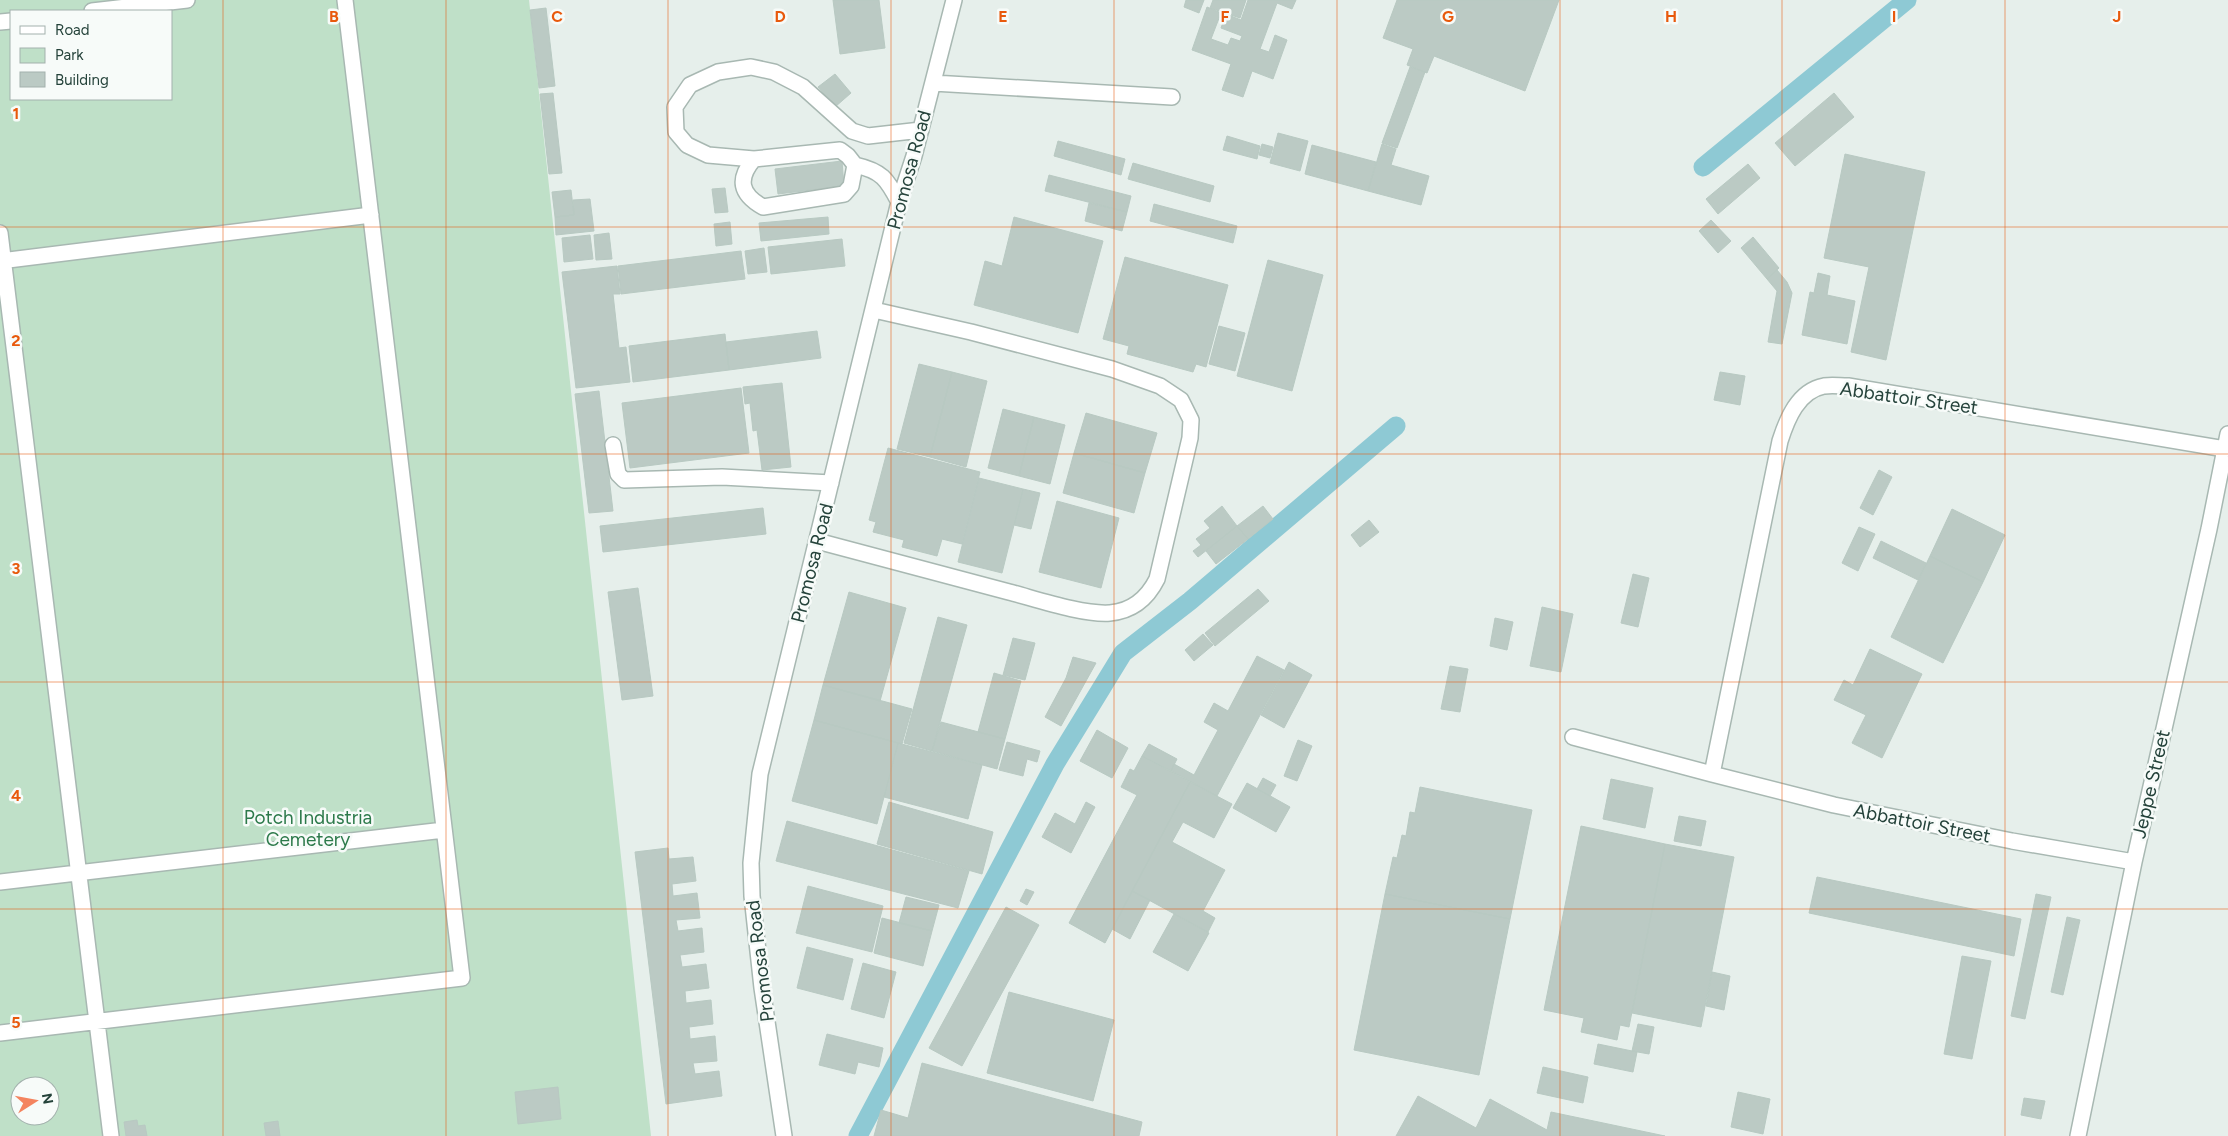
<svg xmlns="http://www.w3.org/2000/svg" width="2228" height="1136" font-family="Figtree,sans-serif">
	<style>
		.green { fill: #bfe0c8; fill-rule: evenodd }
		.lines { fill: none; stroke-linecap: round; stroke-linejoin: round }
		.canal { stroke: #8ec9d4; stroke-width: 19 }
		.building { fill: #bbcac4; stroke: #b8c9c2 }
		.minor-casing { stroke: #a8b8b2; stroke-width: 18 }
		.minor { stroke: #fff; stroke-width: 15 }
		.grid { fill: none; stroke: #e8590c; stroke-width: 1; stroke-opacity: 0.55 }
		.labels { text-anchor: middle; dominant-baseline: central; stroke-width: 5; stroke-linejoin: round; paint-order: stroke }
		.street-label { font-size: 19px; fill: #24423a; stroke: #f7fbf9 }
		.park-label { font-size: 19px; fill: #2d7a4b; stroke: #f7fbf9 }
		.grid-label { font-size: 16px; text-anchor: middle; font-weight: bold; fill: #e8590c; stroke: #f7fbf9; stroke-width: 5; stroke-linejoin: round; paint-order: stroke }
	</style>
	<rect width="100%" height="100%" fill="#e6efeb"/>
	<path class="green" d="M0,0H529L651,1136H0ZM11,11H171V99H11ZM20,1086H50V1116H20Z"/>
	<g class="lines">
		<path class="canal" d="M1703,167L1907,0
			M858,1136L1055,764L1123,653L1190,601L1396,426"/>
	</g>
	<path class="building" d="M833,0H879L885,48L840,54Z
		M1186,0H1204L1199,13L1184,7Z
		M1213,0H1246L1240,18L1210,8Z
		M1248,0H1296L1292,9L1277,3L1260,49L1269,52L1275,35L1287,40L1273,79L1252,71L1243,97L1222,90L1231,64L1192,50L1207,7L1221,13L1211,39L1228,45L1231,38L1240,41L1242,36L1221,28L1226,14L1241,20Z
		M1397,0H1559L1525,91L1434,56L1427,73L1407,65L1413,49L1383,38Z
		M546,8L555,86L539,88L530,10Z
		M1410,67L1425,72L1397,148L1382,143Z
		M835,74L851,93L835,107L818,87Z
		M553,93L562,173L549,174L540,94Z
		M1834,93L1854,117L1795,166L1775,143Z
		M1278,133L1308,141L1300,171L1270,163Z
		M1227,136L1260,146L1257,159L1223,150Z
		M1058,141L1125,159L1121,175L1054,156Z
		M1262,144L1273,147L1270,158L1259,155Z
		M1382,144L1396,149L1391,165L1429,176L1421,205L1368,191Z
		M1312,145L1376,162L1368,191L1305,174Z
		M1845,154L1925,172L1886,360L1851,352L1869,267L1824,258Z
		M842,161L844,186L778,194L775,169Z
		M1133,163L1214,186L1210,202L1128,179Z
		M1748,164L1760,178L1718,214L1706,199Z
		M1049,175L1131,196L1127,212L1045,191Z
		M725,188L728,212L715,213L712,189Z
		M571,190L574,215L555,217L552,192Z
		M590,199L594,231L556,235L555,217L574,215L573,200Z
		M1089,203L1127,212L1122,231L1085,221Z
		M1154,204L1237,226L1233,243L1150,221Z
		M828,217L829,234L761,241L759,223Z
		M1014,217L1103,241L1078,333L974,305L985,261L1002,266Z
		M1711,220L1731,241L1718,253L1699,231Z
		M730,222L732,244L716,246L714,224Z
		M609,233L612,259L596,260L594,235Z
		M590,235L593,259L564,262L562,238Z
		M1753,237L1779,268L1767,279L1741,248Z
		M842,239L845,266L771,274L768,247Z
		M764,248L767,272L748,274L745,251Z
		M741,251L745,279L621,294L618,266Z
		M1125,257L1228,285L1206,367L1196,364L1193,372L1127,354L1129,346L1103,339Z
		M1268,260L1323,275L1292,391L1237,376Z
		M617,266L620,294H613L619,348L626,347L630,382L576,388L562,272Z
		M1777,270L1787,282L1792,293L1782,344L1768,342L1777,291L1767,279Z
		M1818,273L1830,276L1827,295L1855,301L1847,344L1802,335L1810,292L1814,293Z
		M1219,326L1245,333L1235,371L1209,364Z
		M817,331L821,358L729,370L726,342Z
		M725,334L729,370L633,382L629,346Z
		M919,364L952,372L930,457L897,449Z
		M952,372L987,381L966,467L930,457Z
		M1720,372L1745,376L1740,405L1714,400Z
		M782,383L791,467L762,470L757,430L753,431L750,403L745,404L743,387Z
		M741,388L749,453L630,468L622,403Z
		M599,391L613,511L589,513L575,394Z
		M1003,409L1034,417L1019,476L988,468Z
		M1086,413L1157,433L1145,473L1074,453Z
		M1034,417L1065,425L1050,484L1019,476Z
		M888,448L980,472L962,544L942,539L937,556L902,547L904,540L873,532L876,522L869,520Z
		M1074,453L1145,473L1134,513L1063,493Z
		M1879,470L1892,477L1873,515L1860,508Z
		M979,478L1023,489L1002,573L958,562Z
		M1023,489L1040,493L1031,529L1014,525Z
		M1057,501L1119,518L1101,588L1039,572Z
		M1222,506L1237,526L1198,557L1193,551L1201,545L1196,539L1210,528L1204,521Z
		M1263,506L1273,519L1248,539L1237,526Z
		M763,508L766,534L603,552L600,526Z
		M1952,509L2005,535L1983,582L1930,556Z
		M1369,520L1379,532L1360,547L1351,535Z
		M1237,526L1248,539L1216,564L1206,551Z
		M1859,527L1875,534L1858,571L1842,563Z
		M1881,541L1926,563L1918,580L1873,558Z
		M1930,556L1983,582L1943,663L1891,637Z
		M1633,574L1649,578L1638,627L1621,623Z
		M638,588L653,696L622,700L608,592Z
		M1258,589L1269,601L1215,646L1205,633Z
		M849,592L906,608L880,701L823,685Z
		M1542,607L1573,614L1561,672L1530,666Z
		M938,617L967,625L932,751L904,743Z
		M1495,618L1513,622L1507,650L1490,646Z
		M1203,634L1213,645L1194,661L1185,650Z
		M1013,638L1035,643L1025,680L1003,675Z
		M1870,649L1922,674L1882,758L1852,743L1866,715L1834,700L1844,680L1853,685Z
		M1257,656L1284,670L1217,796L1171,771L1174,764L1194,775L1218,730L1204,722L1214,703L1228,711Z
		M1073,657L1096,663L1061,726L1045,717L1066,678Z
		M1289,662L1312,675L1284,728L1261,715Z
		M1450,666L1468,669L1460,712L1441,709Z
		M994,673L1021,681L1005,739L978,732Z
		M823,685L912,709L902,744L814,720Z
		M814,720L898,743L877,824L792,801Z
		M941,722L1005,739L997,769L932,751Z
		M1097,730L1128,748L1112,778L1080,761Z
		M1298,740L1312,746L1297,781L1284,776Z
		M1007,742L1040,751L1037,762L1027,759L1023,776L999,770Z
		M898,743L982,765L968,819L884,797Z
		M1149,744L1177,759L1171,771L1142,756Z
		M1142,756L1190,782L1105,943L1069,923L1137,795L1121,787L1130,769L1134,771Z
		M1263,778L1276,785L1270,796L1257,789Z
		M1611,779L1653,788L1645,828L1603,819Z
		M1190,782L1232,804L1214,838L1183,822L1172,842L1225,870L1203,911L1215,918L1208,932L1132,891Z
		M1247,783L1290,807L1276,832L1233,808Z
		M1420,787L1532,810L1510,919L1385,894L1393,857L1397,858L1402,835L1406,836L1410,812L1415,813Z
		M889,802L993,832L982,874L877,844Z
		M1086,802L1095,807L1071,853L1042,837L1055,813L1075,824Z
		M1679,816L1706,821L1701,846L1674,841Z
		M787,821L969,871L958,908L776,861Z
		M1581,826L1665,844L1629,1027L1620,1025L1617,1040L1581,1032L1584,1018L1544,1010Z
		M1665,844L1734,857L1701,1027L1632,1013Z
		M668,848L669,859L693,857L696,881L672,884L673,896L697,893L700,918L676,920L678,931L702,928L704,952L680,955L682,967L706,964L709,988L685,991L686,1003L711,1000L713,1024L689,1027L690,1039L715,1036L717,1061L693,1063L695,1074L719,1071L722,1096L666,1104L635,852Z
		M1817,877L2021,919L2014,956L1809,913Z
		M808,886L883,906L872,952L796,933Z
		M1026,889L1034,892L1027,905L1020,901Z
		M1132,891L1150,900L1130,939L1112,929Z
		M1385,894L1510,919L1479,1075L1354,1050Z
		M2036,894L2051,897L2025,1019L2011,1016Z
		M906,897L939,905L932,931L899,923Z
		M1006,907L1039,925L962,1066L929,1048Z
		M1174,914L1209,933L1188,971L1153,952Z
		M2067,917L2080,920L2063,995L2051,992Z
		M882,918L932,931L923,966L874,953Z
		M807,947L853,959L843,1000L797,988Z
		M1962,956L1991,961L1972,1059L1944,1054Z
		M863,963L896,972L884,1018L851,1009Z
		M1712,972L1730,976L1724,1010L1706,1006Z
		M1009,992L1114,1020L1093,1101L987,1073Z
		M1638,1024L1654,1027L1649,1054L1632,1051Z
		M827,1034L883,1048L879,1067L858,1062L855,1074L819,1065Z
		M1598,1044L1637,1052L1633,1072L1594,1064Z
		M922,1063L1142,1122L1139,1136H874L881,1110L908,1118Z
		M1543,1067L1588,1077L1583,1103L1537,1093Z
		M558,1087L561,1119L518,1124L515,1092Z
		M1738,1092L1770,1099L1763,1134L1731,1127Z
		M1418,1096L1476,1128L1490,1099L1547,1130L1551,1112L1665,1136H1396Z
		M2024,1098L2045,1101L2041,1119L2021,1115Z
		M137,1120L138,1126L145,1125L147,1136H126L124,1122Z
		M278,1121L280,1136H266L264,1123Z"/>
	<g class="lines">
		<g class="minor-casing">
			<path id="minor" d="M92,11L187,0
				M0,22L11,21
				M933,83L1172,97
				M754,159C737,179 740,194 763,207L844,194L851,186L855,165
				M899,202C887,179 882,171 855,165L848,156L840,150L754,159L708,155L687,145L676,132L675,107L690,85L718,72L751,67L774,72L803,87L852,131L868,136L921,130
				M0,233L111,1136
				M0,261L371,215
				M613,445L618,474L624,480L722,477L831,483
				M817,541C881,558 945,575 1009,592C1036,599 1083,615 1110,613C1132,611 1147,599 1157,579L1190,438L1191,420L1181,400L1160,386L1112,369L971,332L874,310
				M1573,737L1712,774
				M2134,862L2012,841L1834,805L1712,774L1780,441C1787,419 1798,391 1824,386C1832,385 1840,386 1848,386L2225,449
				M0,882L444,830
				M0,1033L462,978L345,0
				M784,1136L762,988L752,896L751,863L760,774L899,202L914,156L954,0
				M2078,1136L2134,862L2209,529L2228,434"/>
		</g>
		<use href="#minor" class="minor"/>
	</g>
	<path class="grid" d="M223,0V1136M446,0V1136M668,0V1136M891,0V1136M1114,0V1136M1337,0V1136M1560,0V1136M1782,0V1136M2005,0V1136M0,227H2228M0,454H2228M0,682H2228M0,909H2228"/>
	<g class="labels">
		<g class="street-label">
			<text transform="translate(909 170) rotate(-75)">Promosa Road</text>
			<text transform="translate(1909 398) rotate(8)">Abbattoir Street</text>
			<text transform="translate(812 563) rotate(-76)">Promosa Road</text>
			<text transform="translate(2151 784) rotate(-77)">Jeppe Street</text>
			<text transform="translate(1922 823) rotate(11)">Abbattoir Street</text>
			<text transform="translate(760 961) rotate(-97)">Promosa Road</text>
		</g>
		<g class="park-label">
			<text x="308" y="817">Potch Industria<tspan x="308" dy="22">Cemetery</tspan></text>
		</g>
	</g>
	<g class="grid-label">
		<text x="334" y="22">B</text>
		<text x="557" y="22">C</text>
		<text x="780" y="22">D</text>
		<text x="1003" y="22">E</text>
		<text x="1225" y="22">F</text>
		<text x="1448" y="22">G</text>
		<text x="1671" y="22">H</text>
		<text x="1894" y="22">I</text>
		<text x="2117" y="22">J</text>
		<text x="16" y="119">1</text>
		<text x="16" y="346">2</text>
		<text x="16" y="574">3</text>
		<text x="16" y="801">4</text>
		<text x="16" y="1028">5</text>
	</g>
	<rect x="10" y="10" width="162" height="90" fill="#f7fbf9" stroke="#a3b1ad"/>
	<rect x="20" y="26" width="25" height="8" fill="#ffffff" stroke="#a3b1ad"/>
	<text x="55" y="35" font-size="15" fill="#24423a">Road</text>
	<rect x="20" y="48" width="25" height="15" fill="#bfe0c8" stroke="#a3b1ad"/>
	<text x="55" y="60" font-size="15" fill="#24423a">Park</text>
	<rect x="20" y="72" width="25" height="15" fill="#bbcac4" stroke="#a3b1ad"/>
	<text x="55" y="85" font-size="15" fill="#24423a">Building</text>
	<g transform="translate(35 1101) rotate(79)"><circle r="24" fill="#f7fbf9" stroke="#a3b1ad"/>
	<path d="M0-4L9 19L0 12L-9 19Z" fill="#f4845f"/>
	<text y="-8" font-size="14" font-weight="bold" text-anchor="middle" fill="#24423a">N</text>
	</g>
</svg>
